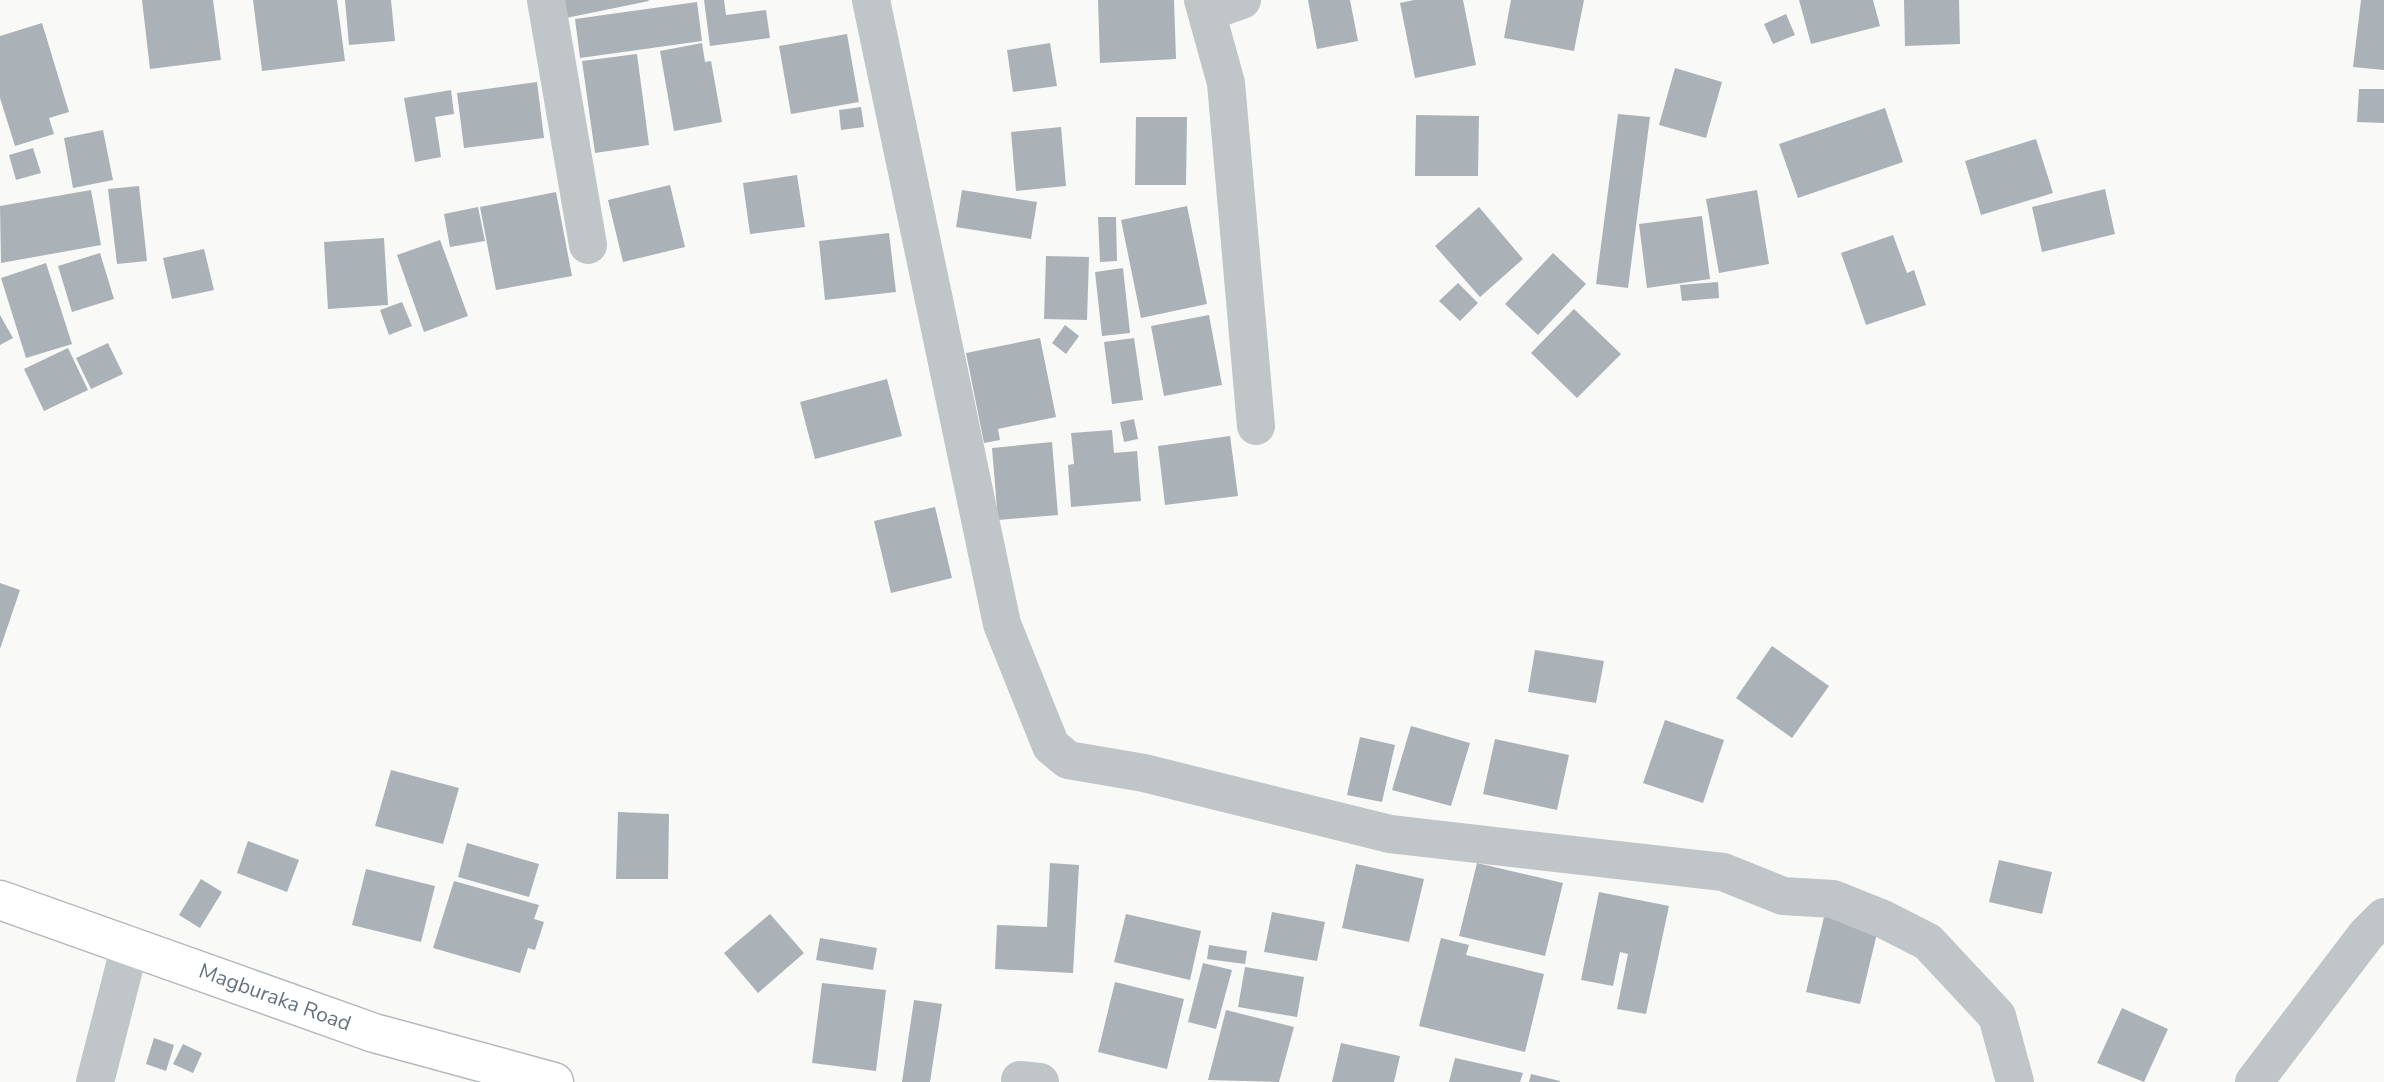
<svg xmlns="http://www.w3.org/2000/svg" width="2384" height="1082" font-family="'Nunito Sans',sans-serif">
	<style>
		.building { fill: #aab2b7 }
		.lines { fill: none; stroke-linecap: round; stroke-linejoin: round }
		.major-casing { stroke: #b4b9bd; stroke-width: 41 }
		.minor { stroke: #c0c5c8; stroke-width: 38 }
		.major { stroke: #fff; stroke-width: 38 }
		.labels { text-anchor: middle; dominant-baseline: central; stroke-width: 7; stroke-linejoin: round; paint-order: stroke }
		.street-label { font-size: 21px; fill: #667480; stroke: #fff }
	</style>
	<rect width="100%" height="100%" fill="#f9f9f7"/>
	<path class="building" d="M142,0H213L221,60L150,69Z
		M253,0H337L345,61L262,71Z
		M345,0H391L395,41L349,45Z
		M557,0H648L649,1L561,19Z
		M704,0H724L726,15L766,10L770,38L710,46Z
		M1098,0H1174L1176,59L1100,63Z
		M1308,0H1350L1358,41L1317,49Z
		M1414,0H1463L1476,65L1415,78L1400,3Z
		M1511,0H1584L1574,51L1504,38Z
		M1799,0H1873L1880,26L1811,44Z
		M1904,0H1959L1960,44L1905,46Z
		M2361,0H2384V70L2353,67Z
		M697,2L702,41L580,58L575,19Z
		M1786,14L1795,35L1773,44L1764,24Z
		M42,23L69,112L49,118L54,134L15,146L0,98V36Z
		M847,34L859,102L791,114L779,46Z
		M702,43L705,62L711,61L722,122L674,131L660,51Z
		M1050,43L1057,86L1013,92L1007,50Z
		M637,54L649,145L595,153L582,61Z
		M1675,68L1722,82L1706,138L1659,125Z
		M537,82L544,138L464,148L457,93Z
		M2359,89H2384V123L2357,122Z
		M451,90L454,114L435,117L441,157L415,162L404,98Z
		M861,107L864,127L841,130L839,110Z
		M1885,108L1903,162L1798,198L1779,144Z
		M1618,114L1650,117L1628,288L1596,284Z
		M1416,115L1479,116L1478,176H1415Z
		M1136,117H1187L1186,185H1135Z
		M1061,127L1066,186L1016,191L1011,132Z
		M103,130L113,180L73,188L64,138Z
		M2036,139L2053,193L1981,215L1965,161Z
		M33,148L41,173L16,180L9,155Z
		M797,175L805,227L750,234L743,183Z
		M670,185L685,247L623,262L608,200Z
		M139,186L147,261L117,264L108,189Z
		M2105,189L2115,234L2042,252L2032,207Z
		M91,190L101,245L1,263L0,206Z
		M962,190L1037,202L1031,239L956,227Z
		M1757,190L1769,264L1719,273L1706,199Z
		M556,192L572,276L496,290L480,207Z
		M1187,206L1207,304L1141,318L1121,220Z
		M478,207L485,241L450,247L444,214Z
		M1479,207L1523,259L1480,297L1435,246Z
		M1702,216L1710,279L1647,288L1639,224Z
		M1098,217H1116L1117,261L1100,262Z
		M889,233L896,292L825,300L819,241Z
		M1893,235L1907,273L1914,270L1926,305L1866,325L1841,253Z
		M384,238L388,305L328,309L324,242Z
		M440,240L468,316L424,332L397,255Z
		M204,249L214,290L172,299L163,258Z
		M100,253L114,299L72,312L58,266Z
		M1553,253L1586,284L1538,335L1505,304Z
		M1046,256L1089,257L1087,320L1044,319Z
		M46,263L72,344L26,358L1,278Z
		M1123,268L1130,333L1102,336L1095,272Z
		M1718,282L1719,298L1682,301L1680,285Z
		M1458,283L1478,303L1460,321L1439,301Z
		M402,302L412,326L389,335L380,310Z
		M1574,309L1621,354L1577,398L1531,353Z
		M0,315L13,338L0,345Z
		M1209,315L1222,385L1164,396L1151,326Z
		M1065,325L1079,336L1066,354L1052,343Z
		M1040,338L1056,417L998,429L1000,440L984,443L966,353Z
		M1134,338L1143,400L1112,404L1104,342Z
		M108,343L123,374L91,389L76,358Z
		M68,348L88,390L44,411L24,369Z
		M887,379L902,436L815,459L800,402Z
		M1134,419L1138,439L1124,442L1120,422Z
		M1112,430L1114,453L1137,451L1141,501L1071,507L1068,465L1074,464L1071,433Z
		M1230,436L1238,496L1165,505L1158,446Z
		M1052,442L1058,515L998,520L992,448Z
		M935,507L952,578L891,593L874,521Z
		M0,583L20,590L0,649Z
		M1772,646L1829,686L1792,738L1736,698Z
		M1535,650L1604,661L1596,703L1528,692Z
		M1665,720L1724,740L1703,803L1643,783Z
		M1411,726L1470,743L1451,806L1392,790Z
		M1360,737L1395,745L1382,802L1347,795Z
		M1495,739L1569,755L1557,810L1483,794Z
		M391,770L459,788L443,844L375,826Z
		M618,812L669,814L668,879H616Z
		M248,841L299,860L287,892L237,873Z
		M467,843L539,864L529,897L458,877Z
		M1999,860L2052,872L2042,914L1989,902Z
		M1050,863L1079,865L1073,973L995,969L997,925L1047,927Z
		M1477,863L1563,883L1545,956L1459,936Z
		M1356,864L1424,879L1409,942L1342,928Z
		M366,869L435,886L421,942L352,925Z
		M201,879L222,892L200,928L179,915Z
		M454,881L539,905L534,919L544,922L535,950L528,948L520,973L433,948Z
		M1599,892L1669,906L1646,1014L1617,1009L1628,954L1620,952L1613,986L1581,980Z
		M1272,912L1325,922L1317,961L1264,952Z
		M1825,913L1879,925L1860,1004L1806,992Z
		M770,914L804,953L758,993L724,953Z
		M1126,914L1201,931L1190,980L1114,962Z
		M820,938L877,948L873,970L816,960Z
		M1441,938L1469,945L1466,955L1544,974L1525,1052L1419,1026Z
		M1209,945L1247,951L1245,964L1207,959Z
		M1203,963L1232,970L1216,1029L1188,1022Z
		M1245,967L1304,977L1297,1017L1238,1007Z
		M1115,982L1184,999L1167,1069L1098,1052Z
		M822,983L886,990L876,1071L812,1063Z
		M914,1000L942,1004L930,1082H902Z
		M2122,1008L2168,1029L2144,1082L2097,1063Z
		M1226,1010L1294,1027L1279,1082L1208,1080Z
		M154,1038L174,1045L166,1071L146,1064Z
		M1341,1043L1400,1056L1394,1082H1332Z
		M183,1044L202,1053L193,1073L173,1064Z
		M1455,1058L1523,1073L1520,1082H1449Z
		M1531,1074L1560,1081V1082H1529Z"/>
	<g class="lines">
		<g class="major-casing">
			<path id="major" d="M0,900L374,1033L554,1082"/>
		</g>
		<path class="minor" d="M546,0L588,245
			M871,0L1002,624L1051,746L1068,760L1144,773L1390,834L1723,872L1783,896L1833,899L1883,919L1928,942L1997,1016L2015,1082
			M1203,0L1226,83L1256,426
			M1207,12L1242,0
			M1020,1080L1040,1082
			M95,1082L130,945
			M2254,1082L2366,935L2384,917"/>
		<use href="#major" class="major"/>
	</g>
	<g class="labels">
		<g class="street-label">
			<text transform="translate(275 997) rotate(20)">Magburaka Road</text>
		</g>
	</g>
</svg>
